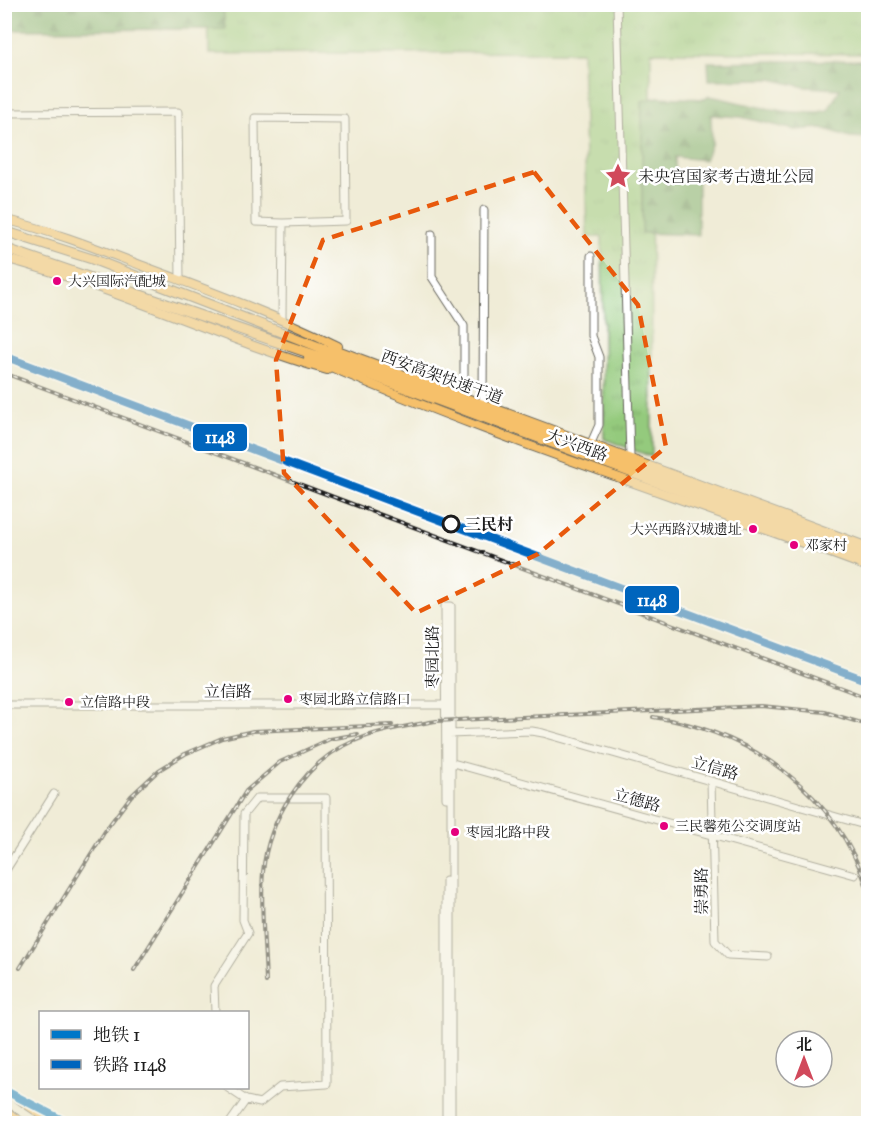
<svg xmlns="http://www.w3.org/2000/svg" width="873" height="1128" font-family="'IM FELL Great Primer','Noto Serif SC',serif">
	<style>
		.grass { fill: url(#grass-tufts); stroke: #58734c; stroke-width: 1.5 }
		.forest { fill: url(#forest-firs); stroke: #4a6544; stroke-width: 1.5 }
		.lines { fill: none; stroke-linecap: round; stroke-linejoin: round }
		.minor-casing { stroke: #66655d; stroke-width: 9 }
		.major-casing { stroke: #66655d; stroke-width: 10 }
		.highway-casing { stroke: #66655d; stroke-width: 11 }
		.minor { stroke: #fff; stroke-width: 7 }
		.major { stroke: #f6c06b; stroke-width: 8 }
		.highway { stroke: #f6c06b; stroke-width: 9 }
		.rail-casing { stroke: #1c1c1c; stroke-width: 4 }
		.rail { stroke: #fff; stroke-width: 1.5; stroke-dasharray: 4.5; stroke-linecap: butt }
		.rail-1-casing { stroke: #fff; stroke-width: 12 }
		.rail-1 { stroke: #0065bd; stroke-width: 8 }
		.metro-1-casing { stroke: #fff; stroke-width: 12 }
		.metro-1 { stroke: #0077c8; stroke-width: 8 }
		.marked { fill: none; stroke: #e8590c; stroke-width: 4.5; stroke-dasharray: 12 8; stroke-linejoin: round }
		.bus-dot { fill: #e5007d; stroke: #fff; stroke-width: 2 }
		.stop-dot { fill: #fff; stroke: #1c1c1c; stroke-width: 3 }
		.labels { text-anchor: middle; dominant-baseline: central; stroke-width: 5; stroke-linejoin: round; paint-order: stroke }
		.bus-label { font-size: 14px; fill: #1c1c1c; stroke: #fff; text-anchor: start }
		.poi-label { font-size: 16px; fill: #1c1c1c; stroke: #fff; text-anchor: start }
		.street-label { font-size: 16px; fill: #1c1c1c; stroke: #fff }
		.stop-label { font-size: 16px; font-weight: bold; fill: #1c1c1c; stroke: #fff; text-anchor: start }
		.line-badge { stroke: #fff; stroke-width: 2 }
		.badge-label { font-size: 16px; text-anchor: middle; font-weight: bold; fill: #fff }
	</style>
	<defs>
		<pattern id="grass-tufts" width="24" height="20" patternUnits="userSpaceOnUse" patternTransform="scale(1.5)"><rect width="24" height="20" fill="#94ca7d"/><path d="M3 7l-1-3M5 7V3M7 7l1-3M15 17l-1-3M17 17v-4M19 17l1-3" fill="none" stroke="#7fad6b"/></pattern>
		<pattern id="forest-firs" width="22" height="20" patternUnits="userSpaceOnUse" patternTransform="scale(1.5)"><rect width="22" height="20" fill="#77ae6c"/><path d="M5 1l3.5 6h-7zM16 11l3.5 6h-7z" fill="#618d58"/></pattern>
	</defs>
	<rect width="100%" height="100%" fill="#fff"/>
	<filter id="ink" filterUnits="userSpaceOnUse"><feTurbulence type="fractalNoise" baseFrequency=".0167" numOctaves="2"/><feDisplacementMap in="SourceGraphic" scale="12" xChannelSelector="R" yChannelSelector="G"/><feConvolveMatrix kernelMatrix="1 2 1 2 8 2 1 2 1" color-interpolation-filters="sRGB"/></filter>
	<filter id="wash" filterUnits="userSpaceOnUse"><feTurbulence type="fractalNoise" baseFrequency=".008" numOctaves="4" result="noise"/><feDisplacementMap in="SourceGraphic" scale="24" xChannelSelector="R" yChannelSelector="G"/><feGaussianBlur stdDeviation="1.35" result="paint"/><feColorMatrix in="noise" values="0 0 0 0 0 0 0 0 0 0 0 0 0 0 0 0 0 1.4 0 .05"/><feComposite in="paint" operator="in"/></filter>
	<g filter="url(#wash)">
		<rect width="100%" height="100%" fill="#f0ecd7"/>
		<path class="grass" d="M208,5H868V54L651,52L652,457L604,439L602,237H587L582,52L209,54Z"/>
		<path class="forest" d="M4,5H207L223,7L225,29L5,30Z
			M868,60V138L850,137L822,128L795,130L741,117L711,115L712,142L705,160L675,157L676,176L698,177V235L642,233V101L658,97L705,99L709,96C742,102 796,119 828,110L840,89L805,87L771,79L709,80L708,62Z"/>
	</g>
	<g filter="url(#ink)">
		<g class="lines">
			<g class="minor-casing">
				<path id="minor" d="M617,4L630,457
					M4,113L178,112L180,280
					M432,234V277L464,326V396
					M282,319L283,223L346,221L345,119L255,118L256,222L283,223
					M483,403L484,210
					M591,443L599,425V357L591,336V256
					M445,606H451V1124
					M445,606L446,798
					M4,705H449
					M449,734L532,731L543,733L868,826
					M449,762L855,875
					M711,781L715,941L728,955L768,957
					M4,873L54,794
					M446,881V1122
					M215,1012L214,986L248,933L243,920L244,814L257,798H326L327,1084L280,1087L260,1103L246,1100L228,1088
					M229,1124L246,1100"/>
			</g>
			<g class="major-casing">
				<path id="major" d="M4,219C52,231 98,249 143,266C210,291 275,315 338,346
					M4,258C115,287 218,338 327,370
					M332,348L868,547
					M308,357C490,438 682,497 868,567
					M4,1089L55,1124
					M4,1110L24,1124"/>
			</g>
			<g class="highway-casing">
				<path id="highway" d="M4,231L92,259L376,369L868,552
					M4,248L338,363L868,561"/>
			</g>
			<use href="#minor" class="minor"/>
			<use href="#major" class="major"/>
			<use href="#highway" class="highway"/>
			<g class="rail-casing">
				<path id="rail" d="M4,373L868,698
					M653,717C753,732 836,793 868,890
					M20,968L107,828L131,796L159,770L185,754L222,738L253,731L392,725
					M134,970L246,791L280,762L330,739L358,734
					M266,982C265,946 260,908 263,872C268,820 303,763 352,742C378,730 408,726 436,721L761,706L825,712L868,725"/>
			</g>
			<use href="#rail" class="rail"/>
			<g class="rail-1-casing">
				<path id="rail-1" d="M4,356L868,681"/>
			</g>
			<use href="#rail-1" class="rail-1"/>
			<g class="metro-1-casing">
				<path id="metro-1" d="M4,1090L70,1124"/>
			</g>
			<use href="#metro-1" class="metro-1"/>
		</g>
	</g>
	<path d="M0 0H873V1128H0ZM534,172L638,305L666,447L538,554L416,613L284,473L276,360L323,240Z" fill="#f0ecd7" fill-opacity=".55" fill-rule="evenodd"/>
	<path class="marked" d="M534,172L638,305L666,447L538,554L416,613L284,473L276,360L323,240Z"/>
	<defs>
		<g id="sight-bare" transform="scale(2.07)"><path d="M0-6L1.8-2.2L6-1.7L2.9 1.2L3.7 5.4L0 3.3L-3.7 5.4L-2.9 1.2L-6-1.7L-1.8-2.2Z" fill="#d1495b" stroke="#fff" stroke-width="2.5" paint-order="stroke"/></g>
	</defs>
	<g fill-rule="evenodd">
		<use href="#sight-bare" x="618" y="176"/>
	</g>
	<g class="bus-dot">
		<circle cx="57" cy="281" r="5"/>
		<circle cx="753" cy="529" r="5"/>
		<circle cx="794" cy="545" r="5"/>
		<circle cx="288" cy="699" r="5"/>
		<circle cx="69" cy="702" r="5"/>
		<circle cx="664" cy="826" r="5"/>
		<circle cx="455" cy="832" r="5"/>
	</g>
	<circle class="stop-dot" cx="451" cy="524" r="8"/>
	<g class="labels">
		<g class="bus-label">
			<text x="68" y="281">大兴国际汽配城</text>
			<text x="742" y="529" text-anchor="end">大兴西路汉城遗址</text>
			<text x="805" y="545">邓家村</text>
			<text x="299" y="699">枣园北路立信路口</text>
			<text x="80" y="702">立信路中段</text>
			<text x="675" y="826">三民馨苑公交调度站</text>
			<text x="466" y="832">枣园北路中段</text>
		</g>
		<g class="poi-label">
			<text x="638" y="176">未央宫国家考古遗址公园</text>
		</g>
		<g class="street-label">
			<text transform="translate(442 377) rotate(20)">西安高架快速干道</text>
			<text transform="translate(577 445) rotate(20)">大兴西路</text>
			<text transform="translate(432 657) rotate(-90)">枣园北路</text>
			<text x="228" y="691">立信路</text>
			<text transform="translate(715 768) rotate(16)">立信路</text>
			<text transform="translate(637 800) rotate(15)">立德路</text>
			<text transform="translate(701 891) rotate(-90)">崇勇路</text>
		</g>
		<g class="stop-label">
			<text x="465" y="524">三民村</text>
		</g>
	</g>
	<g class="line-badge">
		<rect x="192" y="423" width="56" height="29" rx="6" fill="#0065bd"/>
		<rect x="624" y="585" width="56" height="29" rx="6" fill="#0065bd"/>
	</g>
	<g class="badge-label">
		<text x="220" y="443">1148</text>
		<text x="652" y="606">1148</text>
	</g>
	<rect width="873" height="1128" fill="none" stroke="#fff" stroke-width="24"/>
	<rect x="39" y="1011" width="210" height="78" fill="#ffffff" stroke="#a4a4a4" stroke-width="1.5"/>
	<rect x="51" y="1030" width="30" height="9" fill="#0077c8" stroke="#a4a4a4" stroke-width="1.5"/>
	<text x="93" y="1041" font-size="18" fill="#1c1c1c">地铁 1</text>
	<rect x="51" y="1060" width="30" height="9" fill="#0065bd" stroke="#a4a4a4" stroke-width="1.5"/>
	<text x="93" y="1071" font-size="18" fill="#1c1c1c">铁路 1148</text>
	<g transform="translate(804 1059)"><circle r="28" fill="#ffffff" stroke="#a4a4a4" stroke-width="1.5"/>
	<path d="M0-4.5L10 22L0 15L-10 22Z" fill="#d1495b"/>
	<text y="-9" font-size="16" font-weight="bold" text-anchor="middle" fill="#1c1c1c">北</text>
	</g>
</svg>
